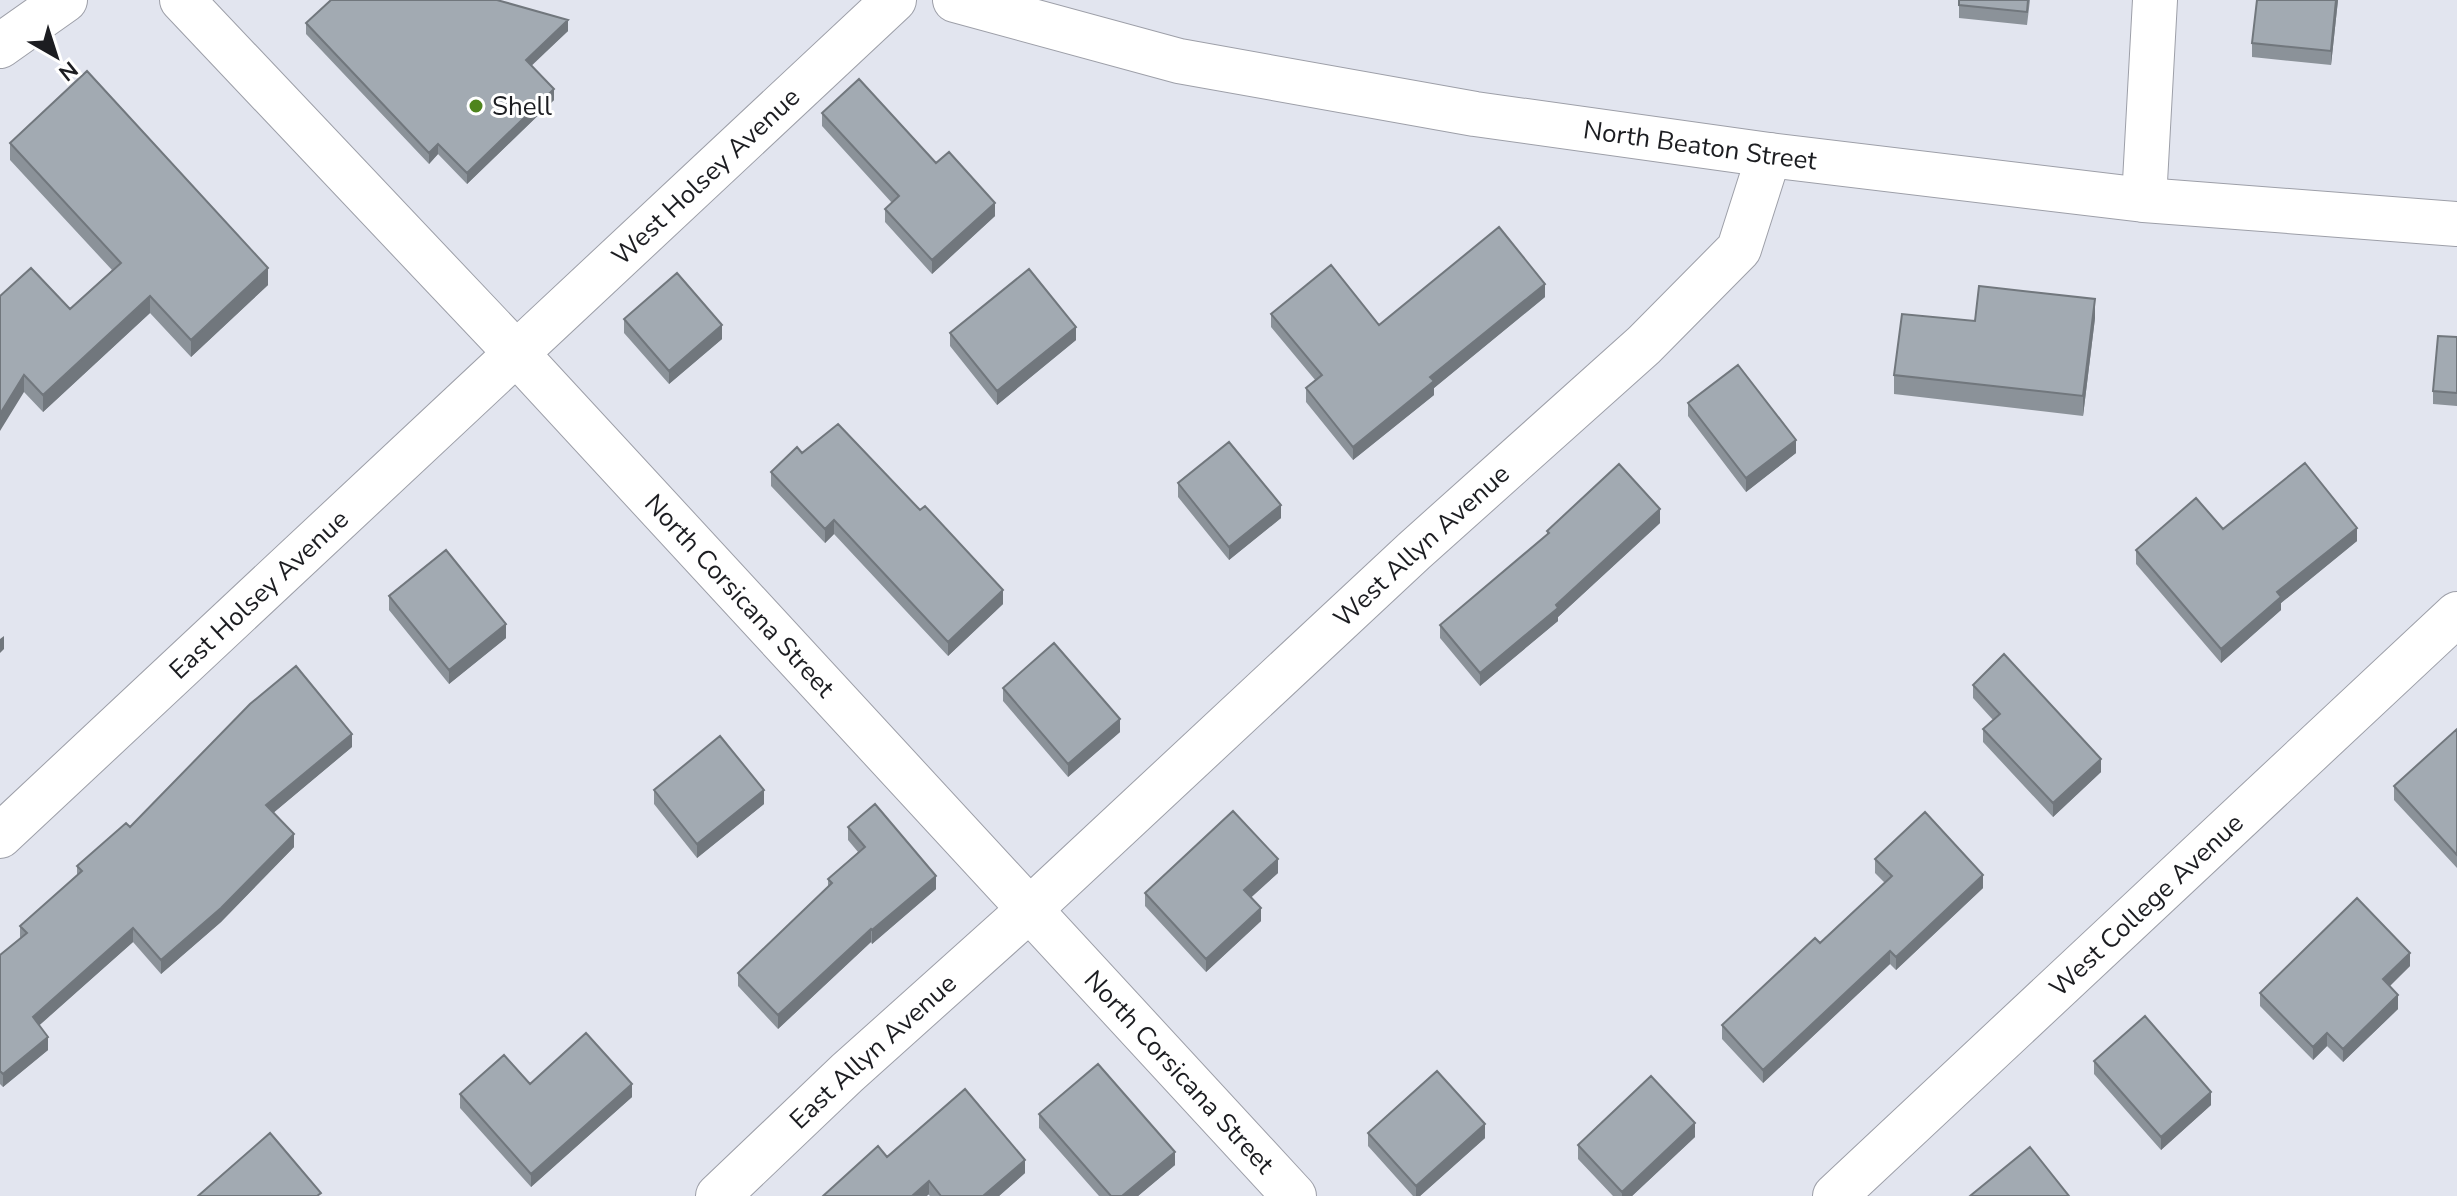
<svg xmlns="http://www.w3.org/2000/svg" width="2457" height="1196" font-family="'Nunito Sans',sans-serif">
	<style>
		.lines { fill: none; stroke-linecap: round; stroke-linejoin: round }
		.minor-casing { stroke: #9d9fa8; stroke-width: 46 }
		.secondary-casing { stroke: #9d9fa8; stroke-width: 46 }
		.minor { stroke: #fff; stroke-width: 44 }
		.secondary { stroke: #fff; stroke-width: 44 }
		.wall { fill: #8b9299 }
		.shaded-wall { fill: #71777d }
		.building { fill: #a2aab2; stroke: #71777d; stroke-width: 2 }
		.poi-dot { fill: #4e841d; stroke: #fff; stroke-width: 3 }
		.labels { text-anchor: middle; dominant-baseline: central; stroke-width: 6; stroke-linejoin: round; paint-order: stroke }
		.poi-label { font-size: 26px; fill: #1c1d21; stroke: #fff; text-anchor: start }
		.street-label { font-size: 26px; fill: #1c1d21; stroke: #fff }
	</style>
	<rect width="100%" height="100%" fill="#e2e5ef"/>
	<g class="lines">
		<g class="minor-casing">
			<g id="minor">
				<path id="s1" d="M182,0L517,354L1294,1196"/>
				<path d="M0,46L65,0"/>
				<path d="M2144,200L2155,0"/>
				<path id="s2" d="M0,836L894,0"/>
				<path id="s3" d="M718,1196L847,1073L1030,909L1414,551L1644,345L1739,249L1769,155"/>
				<path id="s4" d="M1835,1196L2457,614"/>
			</g>
		</g>
		<g class="secondary-casing">
			<g id="secondary">
				<path id="s5" d="M955,0L1179,61L1475,114L1769,155L2144,200L2457,224"/>
			</g>
		</g>
		<use href="#minor" class="minor"/>
		<use href="#secondary" class="secondary"/>
	</g>
	<path class="wall" d="M1959,0H2030L2027,25L1959,18Z
		M2257,0H2338L2331,65L2252,57V43Z
		M306,23L568,31L531,65L554,100L467,184L438,154L429,164L306,34Z
		M822,113L936,163L995,216L932,274L885,222V209L892,203L822,126Z
		M10,143L268,285L191,357L150,313L43,412L24,392L0,296L70,309L112,270L10,160Z
		M1545,297L1434,388V395L1353,460L1306,402V388L1316,381L1271,327V314L1379,325Z
		M2095,318L2083,416L1894,394V375L1975,321Z
		M624,319L722,339L669,384L624,333Z
		M950,333L1076,340L997,405L950,346Z
		M2457,337V406L2433,404V391Z
		M1688,403L1796,453L1746,492L1688,416Z
		M802,453L920,510L1003,604L948,656L834,534L825,543L771,486V472Z
		M1178,483L1281,518L1229,560L1178,497Z
		M1660,523L1558,617V621L1480,686L1440,638V625L1547,535V531Z
		M2223,529L2357,541L2281,603V610L2221,663L2136,564V550Z
		M389,596L506,638L449,684L389,610Z
		M1973,685L2101,772L2053,817L1983,742V729L1993,720L1973,698Z
		M1003,688L1120,732L1068,777L1003,701Z
		M2457,729V868L2394,800V786Z
		M352,747L273,813L294,847L221,922L161,974L133,942L39,1025L48,1050L3,1087L0,1084V955L20,938V926L77,875V866Z
		M654,790L764,804L697,858L654,804Z
		M848,827L936,889L872,944L871,942L778,1029L738,986V973L828,887V879L858,852L848,840Z
		M1875,859L1983,888L1896,970L1890,964L1763,1083L1722,1039V1025L1820,943L1885,883L1875,873Z
		M1278,873L1251,897L1261,921L1206,972L1145,906V893Z
		M2410,966L2389,986L2398,1009L2343,1062L2327,1046L2313,1060L2260,1006V993Z
		M2094,1061L2211,1105L2161,1150L2094,1074Z
		M530,1084L632,1097L531,1187L460,1108V1094Z
		M1039,1114L1175,1165L1138,1196H1099L1039,1128Z
		M1368,1133L1485,1138L1420,1196H1413L1368,1146Z
		M1695,1137L1632,1196H1613L1578,1159V1145Z
		M887,1157L1025,1173L999,1196H930Z"/>
	<path class="shaded-wall" d="M2336,0H2338L2331,65V51Z
		M568,20V31L526,71V60Z
		M554,89V100L467,184V173Z
		M438,144V154L429,164V153Z
		M995,203V216L932,274V260Z
		M268,268V285L191,357V340Z
		M1545,284V297L1434,388V395L1353,460V447L1430,377Z
		M150,296V313L43,412V395Z
		M2095,299V318L2083,416V396Z
		M722,325V339L669,384V371Z
		M1076,327V340L997,405V391Z
		M24,375V392L0,431V414Z
		M1796,440V453L1746,492V478Z
		M1281,505V518L1229,560V547Z
		M1660,509V523L1558,617V621L1480,686V673Z
		M834,520V534L825,543V529Z
		M2357,528V541L2281,603V610L2221,663V649L2277,592Z
		M1003,590V604L948,656V642Z
		M506,624V638L449,684V670Z
		M4,636V649L0,653V639Z
		M1120,719V732L1068,777V764Z
		M352,734V747L266,819V805Z
		M2101,759V772L2053,817V803Z
		M764,790V804L697,858V844Z
		M294,834V847L221,922L161,974V960Z
		M1278,859V873L1244,904V890Z
		M1983,875V888L1896,970V957Z
		M936,876V889L872,944V930Z
		M1261,908V921L1206,972V959Z
		M133,928V942L33,1031V1017Z
		M871,929V942L778,1029V1015Z
		M1890,951V964L1763,1083V1070Z
		M2410,953V966L2383,993V979Z
		M2398,995V1009L2343,1062V1049Z
		M2327,1033V1046L2313,1060V1047Z
		M48,1037V1050L3,1087V1074Z
		M632,1084V1097L531,1187V1174Z
		M2211,1092V1105L2161,1150V1137Z
		M1695,1123V1137L1632,1196H1622V1192Z
		M1485,1124V1138L1420,1196H1416V1186Z
		M1175,1152V1165L1138,1196H1122Z
		M1025,1160V1173L999,1196H983Z
		M929,1181V1194L927,1196H912Z"/>
	<path class="building" d="M331,0H497L568,20L526,60L554,89L467,173L438,144L429,153L306,23Z
		M1959,0H2028L2027,12L1959,5Z
		M2257,0H2336L2331,51L2252,43Z
		M87,71L268,268L191,340L150,296L43,395L24,375L0,414V296L31,268L70,309L121,263L10,143Z
		M859,79L936,163L949,152L995,203L932,260L885,209L899,196L822,113Z
		M1499,227L1545,284L1430,377L1434,381L1353,447L1306,388L1322,375L1271,314L1331,265L1379,325Z
		M1029,269L1076,327L997,391L950,333Z
		M677,273L722,325L669,371L624,319Z
		M1979,286L2095,299L2083,396L1894,375L1902,314L1975,321Z
		M2438,336L2457,337V393L2433,391Z
		M1738,365L1796,440L1746,478L1688,403Z
		M838,424L920,510L925,506L1003,590L948,642L834,520L825,529L771,472L797,447L802,453Z
		M1229,442L1281,505L1229,547L1178,483Z
		M2305,463L2357,528L2277,592L2281,597L2221,649L2136,550L2196,498L2223,529Z
		M1619,464L1660,509L1556,605L1558,608L1480,673L1440,625L1549,533L1547,531Z
		M446,550L506,624L449,670L389,596Z
		M1054,643L1120,719L1068,764L1003,688Z
		M2004,654L2101,759L2053,803L1983,729L2000,714L1973,685Z
		M296,666L352,734L266,805L294,834L221,908L161,960L133,928L33,1017L48,1037L3,1074L0,1071V955L27,933L20,926L82,871L77,866L126,823L130,827L250,704Z
		M2457,729V855L2394,786Z
		M720,736L764,790L697,844L654,790Z
		M875,804L936,876L872,930L871,929L778,1015L738,973L832,883L828,879L865,847L848,827Z
		M1233,811L1278,859L1244,890L1261,908L1206,959L1145,893Z
		M1925,812L1983,875L1896,957L1890,951L1763,1070L1722,1025L1815,938L1820,943L1892,876L1875,859Z
		M2357,898L2410,953L2383,979L2398,995L2343,1049L2327,1033L2313,1047L2260,993Z
		M2145,1016L2211,1092L2161,1137L2094,1061Z
		M586,1033L632,1084L531,1174L460,1094L504,1055L530,1084Z
		M1098,1064L1175,1152L1122,1196H1111L1039,1114Z
		M1437,1071L1485,1124L1416,1186L1368,1133Z
		M1651,1076L1695,1123L1622,1192L1578,1145Z
		M965,1089L1025,1160L983,1196H941L929,1181L912,1196H823L878,1146L887,1157Z
		M270,1133L321,1193L317,1196H198Z
		M2030,1147L2069,1196H1970Z"/>
	<circle class="poi-dot" cx="476" cy="106" r="8"/>
	<g class="labels">
		<g class="poi-label">
			<text x="492" y="106">Shell</text>
		</g>
		<g class="street-label">
			<text stroke="none"><textPath href="#s5" startOffset="760">North Beaton Street</textPath></text>
			<text stroke="none"><textPath href="#s2" startOffset="966">West Holsey Avenue</textPath></text>
			<text stroke="none"><textPath href="#s3" startOffset="958">West Allyn Avenue</textPath></text>
			<text stroke="none"><textPath href="#s2" startOffset="354">East Holsey Avenue</textPath></text>
			<text stroke="none"><textPath href="#s1" startOffset="816">North Corsicana Street</textPath></text>
			<text stroke="none"><textPath href="#s4" startOffset="426">West College Avenue</textPath></text>
			<text stroke="none"><textPath href="#s3" startOffset="212">East Allyn Avenue</textPath></text>
			<text stroke="none"><textPath href="#s1" startOffset="1464">North Corsicana Street</textPath></text>
		</g>
	</g>
	<g transform="translate(56 56) rotate(141)" stroke="#ffffff" stroke-width="6" paint-order="stroke">
	<path d="M0-6L14 30L0 20L-14 30Z" fill="#1c1d21"/>
	<text y="-12" font-size="22" font-weight="bold" text-anchor="middle" fill="#1c1d21">N</text>
	</g>
</svg>
